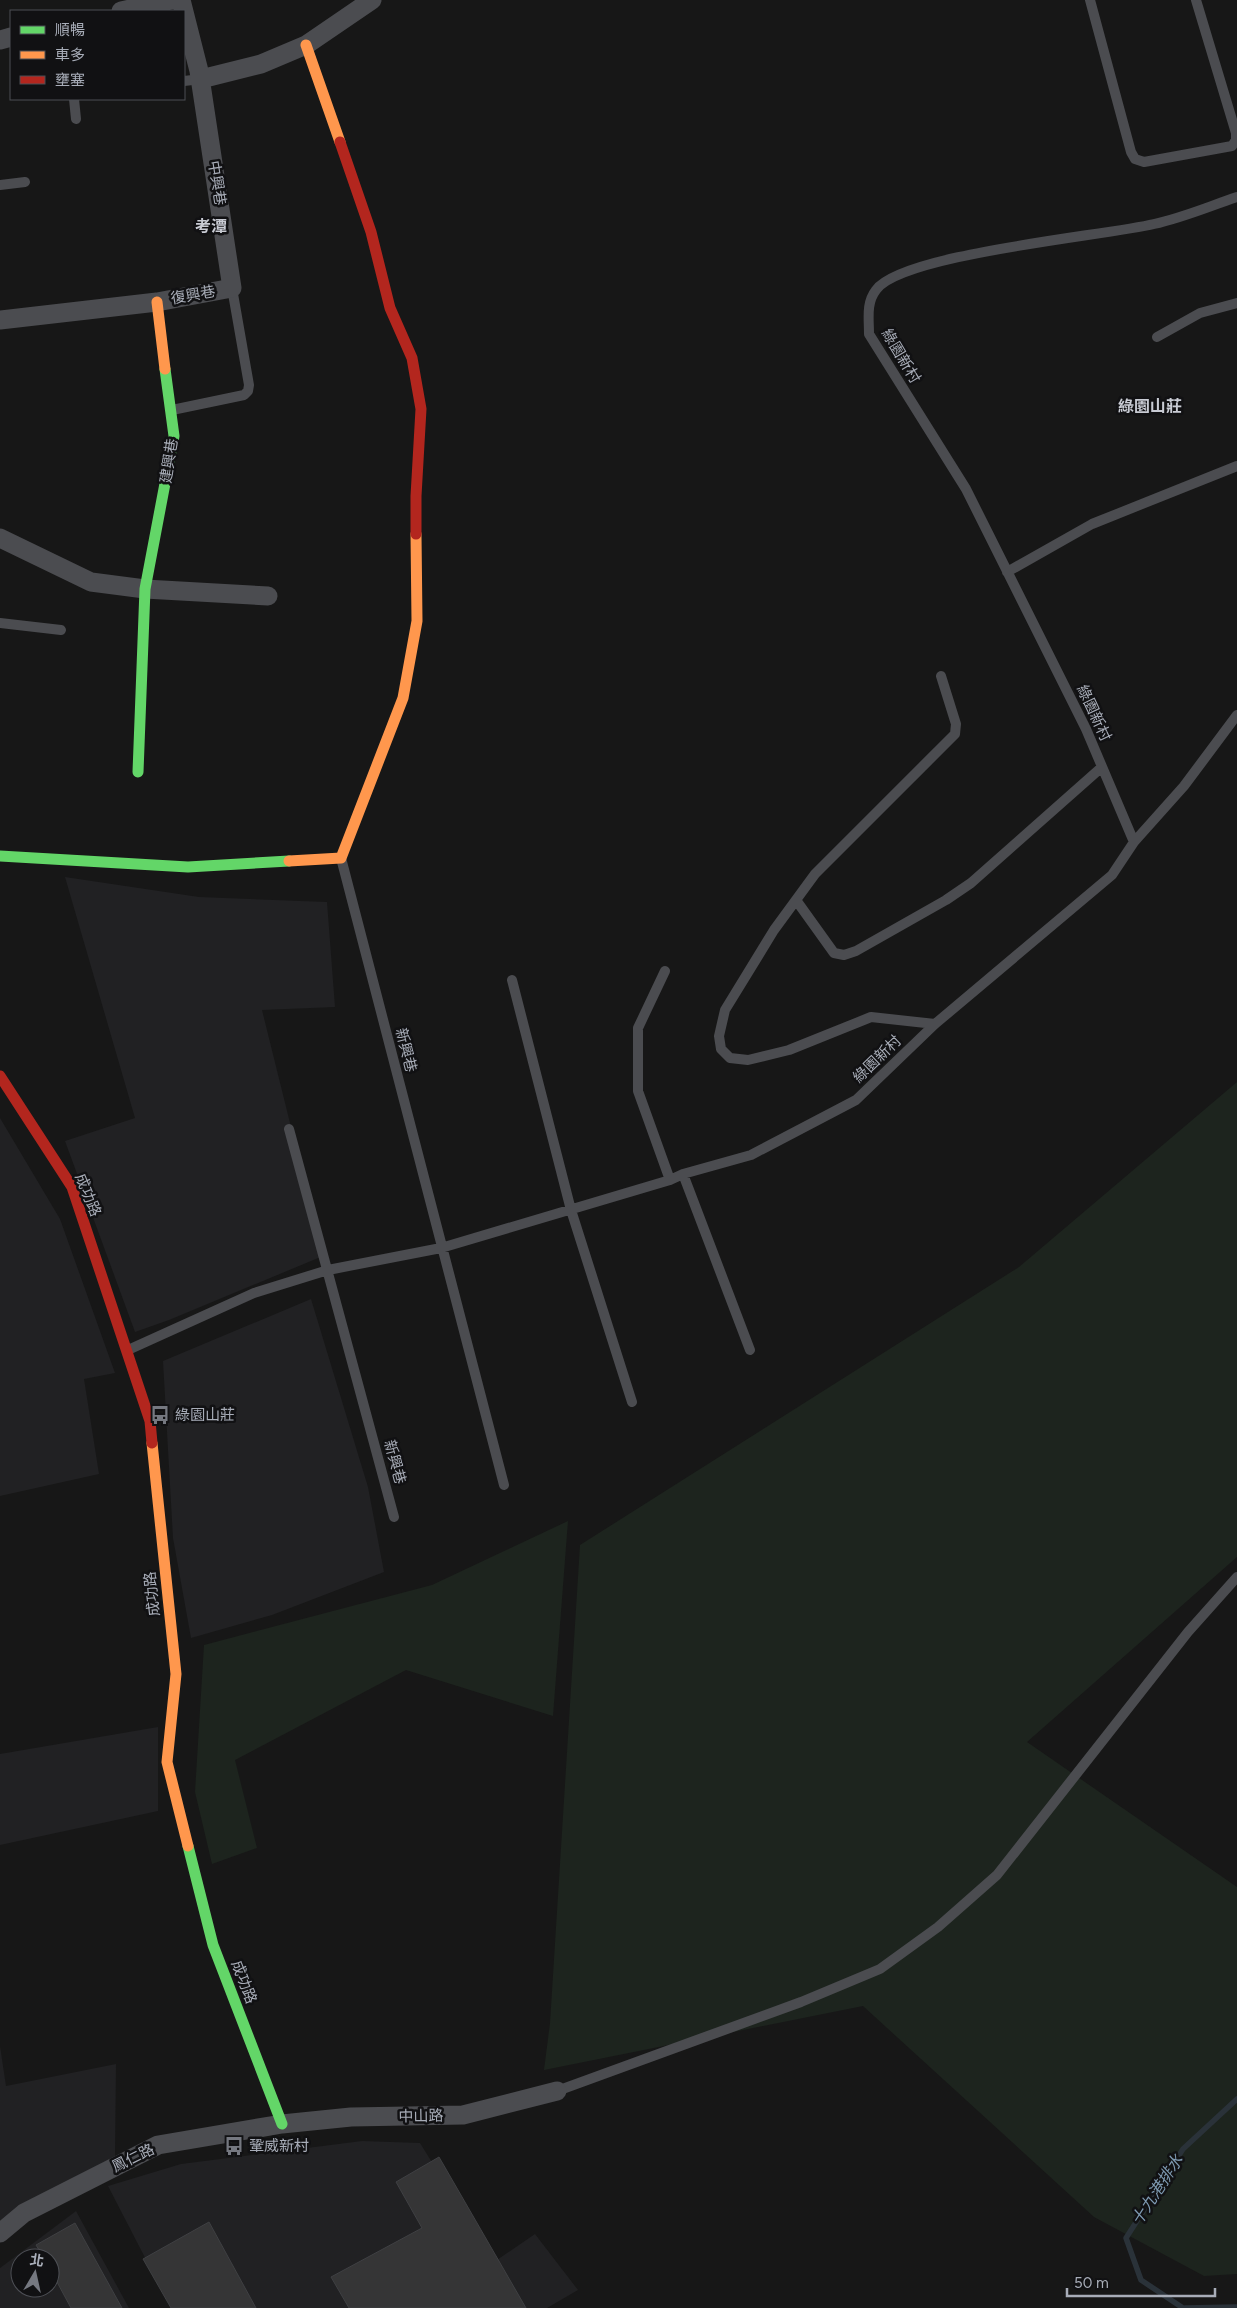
<svg xmlns="http://www.w3.org/2000/svg" width="1237" height="2308" font-family="Figtree,'Noto Sans TC',sans-serif">
	<style>
		.built { fill: #212123; fill-rule: evenodd }
		.green { fill: #1d241e }
		.lines { fill: none; stroke-linecap: round; stroke-linejoin: round }
		.stream { stroke: #2a3239; stroke-width: 5.5 }
		.building { fill: #353536; stroke: #3f4043 }
		.lane { stroke: #4b4c50; stroke-width: 10 }
		.street { stroke: #4b4c50; stroke-width: 19 }
		.fast { stroke: #63d668; stroke-width: 11 }
		.slow { stroke: #ff974d; stroke-width: 11 }
		.jam { stroke: #b3261e; stroke-width: 11 }
		.labels { text-anchor: middle; dominant-baseline: central; stroke-width: 5; stroke-linejoin: round; paint-order: stroke }
		.street-label { font-size: 15px; fill: #a8adb8; stroke: #111113 }
		.poi-label { font-size: 15px; fill: #a8adb8; stroke: #111113; text-anchor: start }
		.neighbourhood-label { font-size: 16px; font-weight: bold; fill: #c9ccd4; stroke: #111113 }
		.water-label { font-size: 16px; font-style: italic; fill: #7f9bb3; stroke: #111113 }
	</style>
	<rect width="100%" height="100%" fill="#171717"/>
	<path class="built" d="M65,877L199,897L327,902L335,1007L262,1010L323,1256L169,1320L135,1332L65,1141L135,1118Z
		M0,1118L60,1219L115,1373L84,1379L99,1474L0,1496Z
		M311,1299L368,1487L384,1572L272,1615L191,1638L173,1538L163,1361Z
		M158,1727V1811L0,1845V1754Z
		M0,2046L6,2086L116,2064L115,2156L0,2230Z
		M362,2141L420,2143L494,2262L535,2234L578,2290L547,2308H171L108,2186L181,2164Z
		M76,2211L129,2308H0V2268ZM20,2258H50V2288H20Z"/>
	<path class="green" d="M1237,1082V1557L1027,1742L1237,1887V2274L1204,2276L1094,2217L863,2006L544,2070L550,2023L580,1545L1019,1267Z
		M568,1521L553,1716L406,1670L235,1760L257,1848L212,1864L195,1792L204,1645L432,1585Z"/>
	<g class="lines">
		<path class="stream" d="M1183,2308L1141,2280L1126,2238L1183,2149L1237,2099
			M1185,2308L1237,2307"/>
	</g>
	<path class="building" d="M439,2157L526,2308H349L331,2277L422,2228L396,2182Z
		M209,2222L256,2308H171L143,2259Z
		M75,2223L122,2308H71L50,2269V2258H44L36,2245Z"/>
	<g class="lines">
		<path class="lane" d="M1090,0L1131,152L1135,159L1144,162L1232,146L1236,140V133L1196,0
			M184,81L201,79
			M74,99L76,119
			M0,185L25,182
			M1157,337L1200,313L1237,303
			M172,410L244,395L248,391L249,385L232,288
			M1007,572L1092,524L1237,466
			M0,623L61,630
			M1134,842L1086,729L966,489L869,334C869,318 866,303 876,290C901,254 1103,236 1154,224C1182,218 1210,206 1237,197
			M341,858L504,1485
			M796,900L834,953L844,955L856,951L946,900L971,883L1102,767
			M665,971L638,1028V1091L670,1180
			M512,980L571,1210L632,1402
			M935,1024L871,1017L789,1050L748,1060L730,1058L721,1049L719,1036L725,1010L774,930L815,874L955,734L956,724L941,676
			M289,1129L394,1517
			M683,1174L750,1350
			M128,1350L254,1293L328,1270L441,1248L670,1180L683,1174L751,1155L856,1100L935,1024L1112,875L1134,842L1184,786L1237,715
			M557,2091L801,2002L880,1969L938,1927L997,1875L1188,1632L1237,1577"/>
		<path class="street" d="M121,11L171,0
			M0,40L11,37
			M201,79L261,64L306,45L372,0
			M0,320L157,302L232,288L199,71L181,0
			M0,538L91,582L145,589L268,596
			M0,2233L24,2213L158,2145L282,2124L351,2117L463,2115L557,2091"/>
		<path class="fast" d="M138,772L145,589L174,436L165,369
			M0,856L188,867L289,861
			M188,1846L213,1945L282,2124"/>
		<path class="slow" d="M306,45L340,142
			M157,302L165,369
			M289,861L341,858L403,698L417,621L416,534
			M152,1443L176,1674L167,1762L188,1846"/>
		<path class="jam" d="M340,142L371,232L390,308L412,358L421,409L416,496V534
			M0,1076L72,1187L150,1421L152,1443"/>
	</g>
	<defs>
		<g id="bus-bare" transform="scale(1.5)"><path d="M-5-6H5V4H4V6H2V4H-2V6H-4V4H-5ZM-3.5-4V0h7V-4ZM-3.5 1.2v1.5H-2V1.2ZM2 1.2v1.5H3.5V1.2Z" fill="#757880" stroke="#111113" stroke-width="2.5" paint-order="stroke"/></g>
	</defs>
	<g fill-rule="evenodd">
		<use href="#bus-bare" x="160" y="1415"/>
		<use href="#bus-bare" x="234" y="2146"/>
	</g>
	<g class="labels">
		<g class="street-label">
			<text transform="translate(217 183) rotate(81)">中興巷</text>
			<text transform="translate(193 295) rotate(-10)">復興巷</text>
			<text transform="translate(901 356) rotate(59)">綠園新村</text>
			<text transform="translate(169 461) rotate(-81)">建興巷</text>
			<text transform="translate(1094 713) rotate(65)">綠園新村</text>
			<text transform="translate(406 1050) rotate(76)">新興巷</text>
			<text transform="translate(877 1059) rotate(-44)">綠園新村</text>
			<text transform="translate(88 1195) rotate(68)">成功路</text>
			<text transform="translate(395 1462) rotate(75)">新興巷</text>
			<text transform="translate(152 1594) rotate(-96)">成功路</text>
			<text transform="translate(244 1982) rotate(69)">成功路</text>
			<text transform="translate(421 2116) rotate(-1)">中山路</text>
			<text transform="translate(133 2158) rotate(-26)">鳳仁路</text>
		</g>
		<g class="poi-label">
			<text x="175" y="1415">綠園山莊</text>
			<text x="249" y="2146">鞏威新村</text>
		</g>
		<g class="neighbourhood-label">
			<text x="211" y="226">考潭</text>
			<text x="1150" y="406">綠園山莊</text>
		</g>
		<g class="water-label">
			<text transform="translate(1157 2190) rotate(-57)">十九港排水</text>
		</g>
	</g>
	<rect x="10" y="10" width="175" height="90" fill="#111113" stroke="#4d4f55"/>
	<rect x="20" y="26" width="25" height="8" fill="#63d668" stroke="#4d4f55"/>
	<text x="55" y="35" font-size="15" fill="#a8adb8">順暢</text>
	<rect x="20" y="51" width="25" height="8" fill="#ff974d" stroke="#4d4f55"/>
	<text x="55" y="60" font-size="15" fill="#a8adb8">車多</text>
	<rect x="20" y="76" width="25" height="8" fill="#b3261e" stroke="#4d4f55"/>
	<text x="55" y="85" font-size="15" fill="#a8adb8">壅塞</text>
	<g transform="translate(35 2273) rotate(9)"><circle r="24" fill="#111113" stroke="#4d4f55"/>
	<path d="M0-4L9 19L0 12L-9 19Z" fill="#757880"/>
	<text y="-8" font-size="14" font-weight="bold" text-anchor="middle" fill="#a8adb8">北</text>
	</g>
	<path d="M1067 2288v8h148v-8" fill="none" stroke="#a8adb8" stroke-width="2.5"/>
	<text x="1074" y="2288" font-size="15" fill="#a8adb8" stroke="#111113" stroke-width="4" paint-order="stroke">50 m</text>
</svg>
